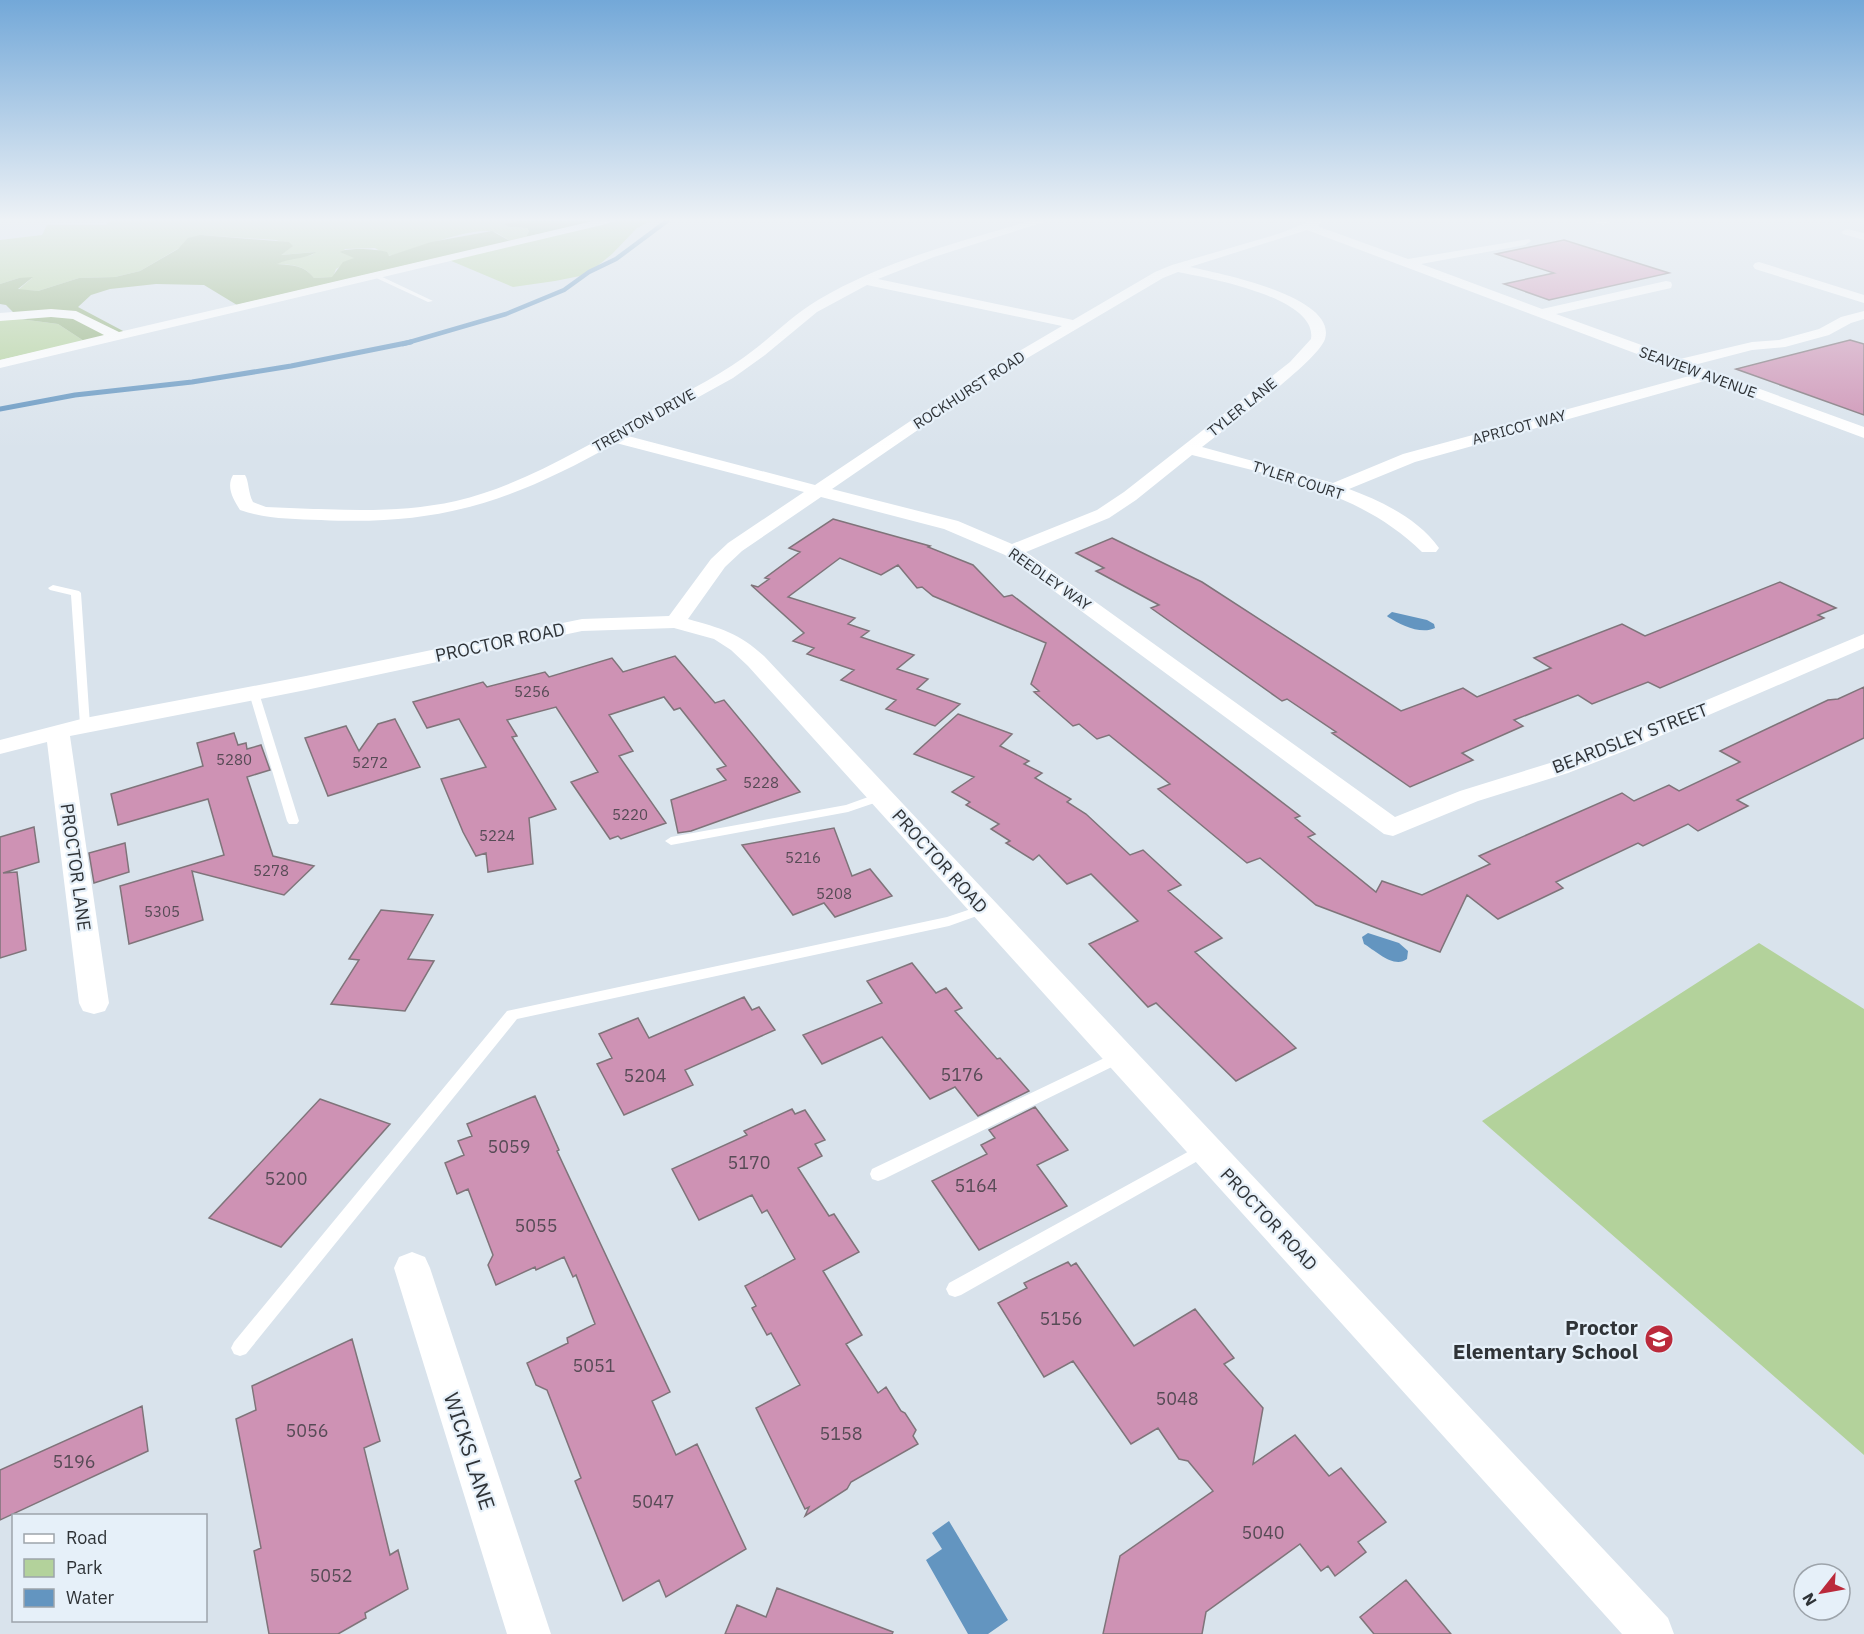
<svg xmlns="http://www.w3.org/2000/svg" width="1864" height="1634" font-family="'IBM Plex Sans',sans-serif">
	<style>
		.green { fill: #b3d29b }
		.forest { fill: #92b17a }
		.water { fill: #6395c0 }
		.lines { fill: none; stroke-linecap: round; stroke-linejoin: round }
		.stream-far1 { stroke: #6395c0; stroke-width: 4.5 }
		.stream { stroke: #6395c0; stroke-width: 5 }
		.building { fill: #ce92b4; stroke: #7f747a; stroke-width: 1.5 }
		.service { fill: #fff; fill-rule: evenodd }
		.minor { fill: #fff; fill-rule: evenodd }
		.labels { text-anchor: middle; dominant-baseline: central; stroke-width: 4.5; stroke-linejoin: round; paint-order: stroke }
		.far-street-label { font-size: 15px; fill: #2f3337; stroke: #e6f0f9 }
		.number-label { font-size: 15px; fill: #574b56 }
		.street-label { font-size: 18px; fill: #2f3337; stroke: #e6f0f9 }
		.near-number-label { font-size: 18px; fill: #574b56 }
		.near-poi-label { font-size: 21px; font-weight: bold; fill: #2f3337; stroke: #e6f0f9; text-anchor: end }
		.near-street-label { font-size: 21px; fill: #2f3337; stroke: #e6f0f9 }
	</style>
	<rect width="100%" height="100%" fill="#d9e3ec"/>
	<path class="green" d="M110,221H519L505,224L509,227L527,228L529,231L526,237L510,241C505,238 500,234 494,232C469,226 414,251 388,256L375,248L344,249L355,258L336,269L333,277L314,278C303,264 292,265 275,264L288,258L312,255L315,252L280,255L292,246L276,240L201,235L140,271L115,277L79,278L38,291L18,290L32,278H19L0,284V240L42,235L47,225H106Z
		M616,221H651L637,228L612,254L595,268L580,276L555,281L513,287L449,260Z
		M20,319L58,324L84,341L0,360V320Z
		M1759,943L1864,1009V1455L1482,1121Z"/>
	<path class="forest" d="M519,221H596L526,237L529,231L527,228L509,227L504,224Z
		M492,231L510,241L237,305L204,285L156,284L110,289L91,295L78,307L125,332L84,341L58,324L20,319L6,305L0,304V284L19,278L33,277L18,289L38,291L79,278L115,277L140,271L178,249L188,238L201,235L289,242L293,246L281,255L316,252C307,259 289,258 277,264C293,266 303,264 314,278L332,277L343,262L354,258L340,252C348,247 377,249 387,252L389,256L431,242Z"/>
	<path class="water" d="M1392,612L1427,620L1434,624L1435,628C1421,635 1401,625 1388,617L1387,616Z
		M1368,933L1399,943L1408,951L1407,959C1394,969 1376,951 1364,944L1362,937Z
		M949,1521L1008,1620L988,1634H968L926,1560L942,1549L932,1533Z"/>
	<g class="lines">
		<path class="stream-far1" d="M403,344L506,314L564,290L589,272L616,259L667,221"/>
		<path class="stream" d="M0,409L75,395L192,382L291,366L411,342"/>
	</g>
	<path class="building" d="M1564,240L1669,273L1549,300L1504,284L1554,273L1496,254Z
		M1850,340L1864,344V415L1736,369Z
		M833,519L930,546L928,547L973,565L1004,597L1012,595L1300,816L1295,818L1315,834L1308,837L1376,892L1382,881L1422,895L1490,864L1479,856L1622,793L1634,801L1669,785L1679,791L1740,762L1720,751L1828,700L1838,699L1864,687V738L1737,800L1748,806L1698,831L1688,824L1643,846L1638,843L1556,882L1563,888L1498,919L1467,895L1440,952L1316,905L1260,858L1247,863L1158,789L1170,784L1109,735L1097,739L1079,724L1073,726L1034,692L1039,691L1031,684L1046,643L933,596L922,587L917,588L898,565L881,575L840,558L788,597L855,618L848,624L869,631L861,637L914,655L897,669L928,679L917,689L960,704L935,726L886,709L896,700L841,680L854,670L807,654L814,648L793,641L804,633L751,585L758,587L769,579L765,578L800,552L789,548Z
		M1112,538L1202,582L1401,711L1463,688L1477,697L1551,668L1534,658L1622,624L1645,636L1780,582L1836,608L1818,615L1824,618L1660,688L1648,682L1592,704L1578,695L1514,720L1523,726L1462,753L1473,760L1410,787L1332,733L1336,732L1287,699L1282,701L1151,608L1159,605L1096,571L1104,568L1076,553Z
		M675,656L715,703L724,700L800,792L691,831L678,833L671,800L726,780L717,769L726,766L680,708L674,710L664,697L609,715L633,751L619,756L666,823L621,839L618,836L610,839L571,782L598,772L556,707L507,720L517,736L512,737L556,809L529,818L533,864L488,872L486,853L476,856L463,832L441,779L486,767L459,719L427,728L413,702L483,682L487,687L545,672L549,677L612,658L623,672Z
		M958,714L1012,734L1000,746L1029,761L1024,764L1042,773L1035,778L1071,799L1067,802L1086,814L1130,855L1143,850L1181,885L1168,891L1222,938L1195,952L1296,1048L1236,1081L1156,1003L1148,1007L1089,944L1138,921L1091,874L1067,884L1039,855L1033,860L1006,843L1010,841L991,829L999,824L966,805L970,802L952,792L974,777L914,754Z
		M395,719L420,767L328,796L305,738L346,726L359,751L378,724Z
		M234,733L238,745L246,743L247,749L261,745L270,770L247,777L273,856L314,866L284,895L192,871L203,920L129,944L120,886L224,855L208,799L118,825L111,794L203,766L197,743Z
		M34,827L39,862L3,873L17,872L26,950L0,958V837Z
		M834,828L852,876L870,869L892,896L835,917L824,903L793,915L742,845Z
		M125,843L129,872L94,883L89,853Z
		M381,910L433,915L408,959L434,961L405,1011L331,1004L359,960L349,959Z
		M912,963L936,993L946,988L962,1008L955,1011L997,1059L1000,1058L1029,1091L978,1116L955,1087L930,1099L882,1037L822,1064L803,1035L882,1003L867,981Z
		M744,997L752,1010L759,1007L775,1030L685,1070L693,1085L624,1115L597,1064L612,1058L599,1034L638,1018L649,1038Z
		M535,1096L559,1150L557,1151L670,1392L652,1401L676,1455L697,1444L746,1549L666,1597L659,1580L623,1601L575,1481L581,1478L547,1390L536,1385L527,1363L568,1343L567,1338L595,1324L576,1275L573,1277L564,1257L536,1270L535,1267L496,1285L488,1265L493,1255L468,1189L457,1194L445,1163L464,1155L458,1141L472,1136L467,1124Z
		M320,1099L390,1124L281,1247L209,1218Z
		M1035,1107L1068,1150L1037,1165L1067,1206L979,1250L932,1181L987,1154L981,1145L995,1138L989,1130Z
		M792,1109L795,1114L805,1110L825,1140L815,1144L822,1156L798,1168L829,1216L834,1214L859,1252L823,1271L862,1335L846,1344L878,1393L886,1387L901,1411L905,1413L916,1430L913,1436L918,1444L851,1482L847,1489L805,1516L809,1507L805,1509L756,1408L800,1385L771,1333L767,1335L752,1308L756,1306L745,1286L795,1259L767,1210L762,1213L752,1195L699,1220L672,1169L747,1135L744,1131Z
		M1068,1262L1071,1266L1076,1263L1134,1346L1195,1309L1234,1358L1224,1364L1263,1408L1253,1464L1295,1435L1329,1476L1341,1468L1386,1522L1358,1542L1366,1552L1335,1576L1328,1566L1321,1571L1300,1544L1206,1612L1202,1634H1103L1120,1556L1213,1491L1188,1461L1179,1459L1158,1428L1131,1444L1073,1361L1044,1377L998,1303L1027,1288L1024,1283Z
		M352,1339L380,1441L364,1448L390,1555L398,1550L408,1589L365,1613L366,1618L338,1634H269L254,1551L261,1548L236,1419L256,1410L252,1386Z
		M142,1406L148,1451L0,1520V1470Z
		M1406,1580L1451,1634H1374L1360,1617Z
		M777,1588L893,1632L892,1634H725L737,1605L766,1617Z"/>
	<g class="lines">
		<path class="service" d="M372,274H376L433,301L428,302L372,276Z
			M53,585L79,591L81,593L90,725L85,728L80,725L71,595L50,590L48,588Z
			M254,690L259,693L299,821L297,824H289L287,821L249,693Z
			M882,792L886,793L888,796L886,799L848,812L671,845L665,841L671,837L846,805Z
			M983,905L988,906L990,909L988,912L949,926L517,1019L246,1354L240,1356L234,1354L231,1348L234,1342L507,1011L947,917Z
			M1119,1051L1124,1053L1126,1057L1124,1061L884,1179L878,1181L872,1179L870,1174L872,1169Z
			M1204,1143L1210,1144L1212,1149L1210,1154L961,1295L955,1297L949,1295L946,1289L949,1283Z"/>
		<path class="minor" d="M593,221H612L606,224L0,368V360L104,335L73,319L51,317L0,321V313L51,309L76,311L119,332Z
			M1030,221H1047L934,257L878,279L1073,320L1155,272L1172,265L1281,233L1310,221H1323L1317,226L1408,259L1529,239L1531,241L1525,245L1421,264L1542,309L1666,281L1671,282L1672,285L1671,288L1556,314L1680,359L1752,342L1779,340L1819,329L1841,317L1864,311V319L1851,323L1829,335L1785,347L1752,350L1694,365L1864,427V438L1708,380L1415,462L1349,489C1381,501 1419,519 1439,548L1436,552H1422C1360,491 1274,476 1192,455L1136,500L1109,518L1026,552L1395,817L1460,791L1550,763L1621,736L1864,634V648L1637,746L1568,773L1478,801L1393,836L1384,834L1005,555L944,529L821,497L742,551L725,567L688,619C720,628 739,633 764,656L1668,1618L1674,1634H1622L748,666L731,650L714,639L674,628L582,631L306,690L70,736L109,1003L105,1011L94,1014L83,1011L79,1003L47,742L0,754V740L85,718L306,676L582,619L669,616L711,559L728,543L804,492L616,443C513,501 440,526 321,520C293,519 266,519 240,510C233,499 226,487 233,475H245C249,481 248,493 253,502L266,507C329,509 393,515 456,501C523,485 584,447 645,414C678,396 712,380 743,358C769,340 791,316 818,300C884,261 958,242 1030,221ZM1307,230L1693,375L1403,454L1333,483L1202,447C1225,429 1318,361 1325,339C1338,296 1217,273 1190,267ZM1178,272C1207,278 1318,297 1311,339L1290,362L1124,492L1097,510L1012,544L958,521L832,489L992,379L1163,278ZM867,285L1062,326L982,373L815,485L628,436L733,378L765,355L817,312Z
			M1592,221H1608L1609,222L1603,225Z
			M1847,229L1864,233V240L1843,234L1841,232Z
			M1759,262L1864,295V303L1755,269L1753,266L1755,263Z
			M412,1252L425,1257L430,1268L551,1634H507L394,1268L399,1257Z"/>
	</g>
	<linearGradient id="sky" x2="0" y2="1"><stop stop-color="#73a8d8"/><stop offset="0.49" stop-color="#eef2f6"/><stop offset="1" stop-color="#eef2f6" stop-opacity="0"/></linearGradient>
	<rect width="1864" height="449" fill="url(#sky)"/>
	<defs>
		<g id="school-disc" transform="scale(1.5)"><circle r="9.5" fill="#bb2a3b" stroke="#e6f0f9"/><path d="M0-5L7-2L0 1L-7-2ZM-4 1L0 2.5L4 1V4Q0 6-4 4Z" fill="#fff"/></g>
	</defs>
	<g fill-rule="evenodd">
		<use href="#school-disc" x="1659" y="1339"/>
	</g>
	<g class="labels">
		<g class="far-street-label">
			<text transform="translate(1698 372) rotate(20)">SEAVIEW AVENUE</text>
			<text transform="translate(969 390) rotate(-33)">ROCKHURST ROAD</text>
			<text transform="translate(1242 407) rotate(-39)">TYLER LANE</text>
			<text transform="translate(644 420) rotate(-29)">TRENTON DRIVE</text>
			<text transform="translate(1519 427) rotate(-15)">APRICOT WAY</text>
			<text transform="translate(1298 480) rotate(18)">TYLER COURT</text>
			<text transform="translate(1050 579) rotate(35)">REEDLEY WAY</text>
		</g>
		<g class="number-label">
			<text x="532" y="691">5256</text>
			<text x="234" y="759">5280</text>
			<text x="370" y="762">5272</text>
			<text x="761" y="782">5228</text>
			<text x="630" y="814">5220</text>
			<text x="497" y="835">5224</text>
			<text x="803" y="857">5216</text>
			<text x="271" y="870">5278</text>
			<text x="834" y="893">5208</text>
			<text x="162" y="911">5305</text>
		</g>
		<g class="street-label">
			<text transform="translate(500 642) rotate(-12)">PROCTOR ROAD</text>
			<text transform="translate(1630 738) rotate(-21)">BEARDSLEY STREET</text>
			<text transform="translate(940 861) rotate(48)">PROCTOR ROAD</text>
			<text transform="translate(76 867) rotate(82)">PROCTOR LANE</text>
			<text transform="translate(1269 1219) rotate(47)">PROCTOR ROAD</text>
		</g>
		<g class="near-number-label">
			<text x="962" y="1074">5176</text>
			<text x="645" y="1075">5204</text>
			<text x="509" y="1146">5059</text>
			<text x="749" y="1162">5170</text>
			<text x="286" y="1178">5200</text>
			<text x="976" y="1185">5164</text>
			<text x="536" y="1225">5055</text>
			<text x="1061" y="1318">5156</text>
			<text x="594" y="1365">5051</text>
			<text x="1177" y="1398">5048</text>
			<text x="307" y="1430">5056</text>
			<text x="841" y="1433">5158</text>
			<text x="74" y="1461">5196</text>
			<text x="653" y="1501">5047</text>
			<text x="1263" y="1532">5040</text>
			<text x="331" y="1575">5052</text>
		</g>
		<g class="near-poi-label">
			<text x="1638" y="1327">Proctor<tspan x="1638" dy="24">Elementary School</tspan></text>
		</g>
		<g class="near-street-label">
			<text transform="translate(470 1451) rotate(72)">WICKS LANE</text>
		</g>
	</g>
	<rect x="12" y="1514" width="195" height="108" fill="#e6f0f9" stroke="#9da4ab" stroke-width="1.5"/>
	<rect x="24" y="1534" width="30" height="9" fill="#ffffff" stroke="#9da4ab" stroke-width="1.5"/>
	<text x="66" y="1544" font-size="18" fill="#2f3337">Road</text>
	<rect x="24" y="1559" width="30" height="18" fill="#b3d29b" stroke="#9da4ab" stroke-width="1.5"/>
	<text x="66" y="1574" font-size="18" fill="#2f3337">Park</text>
	<rect x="24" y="1589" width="30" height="18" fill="#6395c0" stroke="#9da4ab" stroke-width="1.5"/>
	<text x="66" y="1604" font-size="18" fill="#2f3337">Water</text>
	<g transform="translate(1822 1592) rotate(239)"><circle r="28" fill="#e6f0f9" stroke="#9da4ab" stroke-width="1.5"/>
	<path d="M0-4.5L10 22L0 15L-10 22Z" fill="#bb2a3b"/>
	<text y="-9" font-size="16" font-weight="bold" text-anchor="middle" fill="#2f3337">N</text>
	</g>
</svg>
